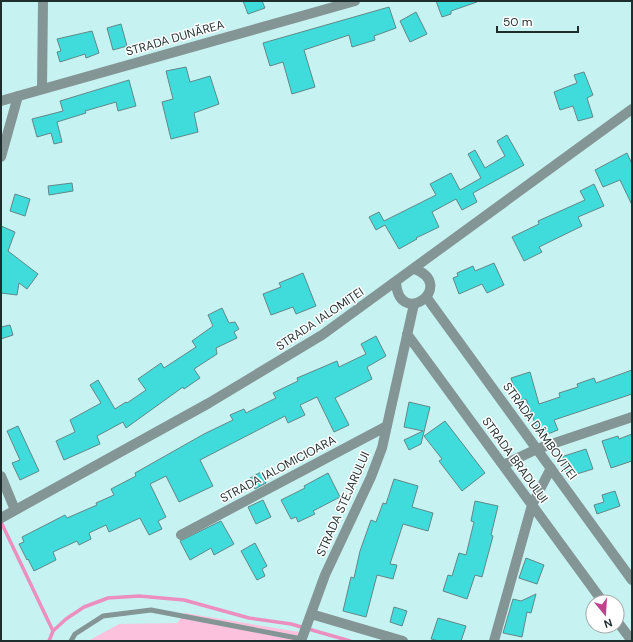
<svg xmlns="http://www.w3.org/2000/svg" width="633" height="642" font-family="'DM Sans',sans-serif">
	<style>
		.green { fill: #fbc1dd }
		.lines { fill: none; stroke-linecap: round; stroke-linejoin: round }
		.stream { stroke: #eb8fbe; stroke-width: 3.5 }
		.building { fill: #40dcdc; stroke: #608888 }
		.service { stroke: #839594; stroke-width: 5 }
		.minor { stroke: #839594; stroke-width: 10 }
		.tertiary { stroke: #839594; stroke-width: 10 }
		.labels { text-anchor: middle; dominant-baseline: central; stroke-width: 3; stroke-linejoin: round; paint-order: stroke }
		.street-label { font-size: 12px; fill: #1e2e2e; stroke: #fff }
	</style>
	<rect width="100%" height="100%" fill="#c7f2f2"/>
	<path class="green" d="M185,613L299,632L297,641H88L119,624L177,623Z"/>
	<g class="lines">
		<path class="stream" d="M1,522L53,631
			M49,641L53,631L66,619L84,607L108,598L139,596L184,600L249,618L291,624L350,641"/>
	</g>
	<path class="building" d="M243,1H262L265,8L248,14Z
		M436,1H477V2L451,11V14L442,17Z
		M389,7L396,28L374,36L375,40L352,47L349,35L304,50L315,87L292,94L283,62L270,66L263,43Z
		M416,12L427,34L410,42L400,21Z
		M121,24L127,46L113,50L107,28Z
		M92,31L99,53L86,58L85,54L60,62L57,52L61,51L57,39Z
		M186,67L190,82L210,76L219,104L194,113L198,132L171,139L162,102L173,99L166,71Z
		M584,72L593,95L587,98L593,117L578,121L573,106L560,110L554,92L577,83L574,75Z
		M129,80L136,106L118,111L116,102L85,111L86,113L57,122L62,142L54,144L51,133L37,137L32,119L63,111L60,101Z
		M507,135L524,165L473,193L477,202L462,210L456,199L432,212L439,227L416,238L417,239L399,249L385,225L376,230L369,217L379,212L384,221L436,195L430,184L451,173L460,190L481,178L468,154L475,150L485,168L505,156L497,141Z
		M627,153L632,164V205L620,180L603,187L595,170Z
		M72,183L73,191L49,195L48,186Z
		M594,184L604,206L578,217L582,226L539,247L542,252L524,261L512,237L539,224L538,221L585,200L580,191Z
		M15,194L30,199L25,216L10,211Z
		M1,226L15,232L8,251L38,274L27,289L19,283L17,295L1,293Z
		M494,263L504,285L487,293L482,284L459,294L453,278L458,276L457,273L473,266L475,271Z
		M303,273L316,306L296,314L293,307L271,315L263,294L281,287L279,283Z
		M222,308L229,323L235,322L239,329L234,332L237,338L216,348L217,354L194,369L200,378L184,389L183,387L126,428L123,422L97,436L100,444L64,460L56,441L75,432L70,420L101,403L90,385L98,380L115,409L126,402L127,403L146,390L138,379L161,363L164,368L196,347L192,341L213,326L208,315Z
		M10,325L13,335L1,339V327Z
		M376,336L386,356L367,367L372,379L335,398L349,425L334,432L317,397L300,405L305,415L288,423L285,416L200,460L213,486L179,502L166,476L150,484L166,517L158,521L162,529L149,535L140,518L109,532L106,525L89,533L91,539L79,545L77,541L53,552L56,560L34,571L28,559L27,560L19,544L24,542L22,537L65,515L67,518L97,505L96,503L114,495L111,489L136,476L135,473L204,434L233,420L230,415L244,409L246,413L276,398L273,393L298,381L297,378L337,361L339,367L366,354L361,344Z
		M632,370V394L554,420L558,430L540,437L526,399L518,401L511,378L530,372L539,404L560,397L559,393L578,387L577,384L594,378L596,383Z
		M409,402L430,407L421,444L409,450L404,440L423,431L404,427Z
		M445,421L485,473L462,491L439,461L442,459L424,436Z
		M18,426L39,471L20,480L12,463L20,460L7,431Z
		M632,434V461L611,468L602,441L618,436L619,439Z
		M586,449L593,469L567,477L561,457Z
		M261,472L266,483L255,489L250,478Z
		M328,473L340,497L313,511L315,514L298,522L296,517L291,519L281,500L305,488L304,486Z
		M394,479L418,486L412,507L433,513L428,531L403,524L390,564L397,565L393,579L377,575L366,617L343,611L351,577L354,578L360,551L371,520L376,522L383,503L386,504Z
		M615,491L620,506L597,514L594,505L604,502L602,495Z
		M263,500L271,517L256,524L248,507Z
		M475,501L498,506L491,535L493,536L482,577L475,575L467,599L443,591L448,575L452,576L459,553L466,555L474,522L471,521Z
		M221,521L234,544L214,555L211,548L190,560L180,541Z
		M255,543L267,566L262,569L265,576L257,580L241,551Z
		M526,558L544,565L537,584L519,578Z
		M536,594L531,613L527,612L522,637L503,633L513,599L521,601Z
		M394,607L407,611L402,626L390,622Z
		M438,618L466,626L461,641H439L431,639Z"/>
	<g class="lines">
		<path class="service" d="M71,641L75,634L103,616L151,610L302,639"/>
		<path class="minor" d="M42,89L43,1
			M1,157L18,96
			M396,283C400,329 457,286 415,269
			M427,298L632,580
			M407,334L603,602
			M503,465L537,449L632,417
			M1,476L15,510
			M1,518L209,403L322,335L632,109
			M181,535L387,426
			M311,614L403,641
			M617,621L632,641
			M301,641L325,575L371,477L382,448L414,304
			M494,641L532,505L551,468"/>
		<path class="tertiary" d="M1,101L355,1"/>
	</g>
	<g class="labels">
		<g class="street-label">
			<text transform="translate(175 38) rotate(-16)">STRADA DUNĂREA</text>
			<text transform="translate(320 319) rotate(-34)">STRADA IALOMIȚEI</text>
			<text transform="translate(540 431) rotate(54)">STRADA DÂMBOVIȚEI</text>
			<text transform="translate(515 460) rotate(54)">STRADA BRADULUI</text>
			<text transform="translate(278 469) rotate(-28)">STRADA IALOMICIOARA</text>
			<text transform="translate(343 504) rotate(-66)">STRADA STEJARULUI</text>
		</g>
	</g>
	<rect width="633" height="642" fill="none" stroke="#1e2e2e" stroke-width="4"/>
	<g transform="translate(605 614) rotate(162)"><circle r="19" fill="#ffffff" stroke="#a5abab"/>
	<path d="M0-3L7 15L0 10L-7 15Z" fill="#c1418c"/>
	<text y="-6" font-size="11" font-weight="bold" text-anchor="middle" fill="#1e2e2e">N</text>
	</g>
	<path d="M497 26v6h81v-6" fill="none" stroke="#1e2e2e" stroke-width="2"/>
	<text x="503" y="26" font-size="12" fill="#1e2e2e" stroke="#ffffff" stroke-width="3" paint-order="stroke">50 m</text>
</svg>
